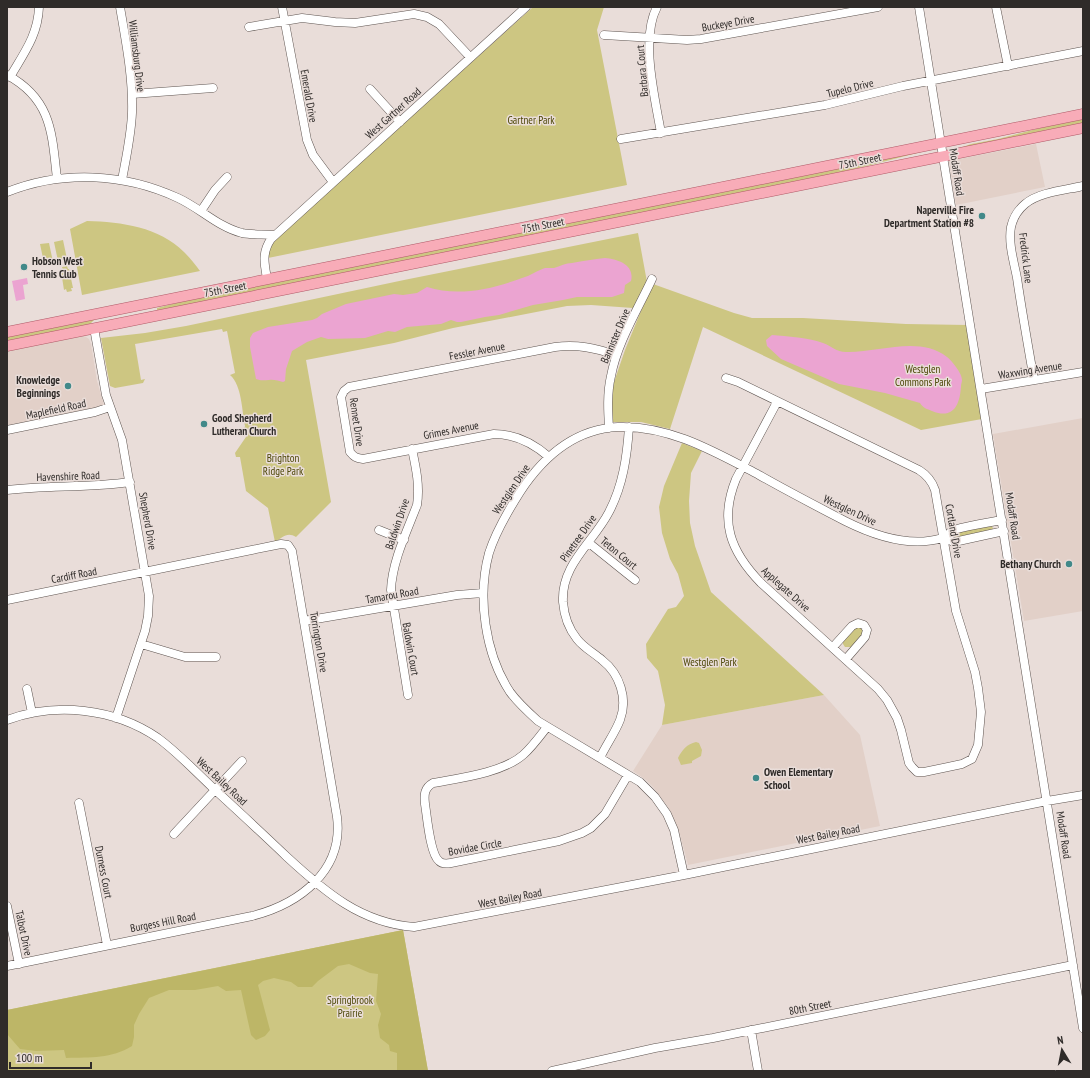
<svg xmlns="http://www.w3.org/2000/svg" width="1090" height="1078" font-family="'PT Sans Narrow',sans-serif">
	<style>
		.built { fill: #e2d0c8 }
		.green { fill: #cdc682 }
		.forest { fill: #bdb667 }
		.water { fill: #eba4d1 }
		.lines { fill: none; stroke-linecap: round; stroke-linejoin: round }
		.minor-casing { stroke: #5f5551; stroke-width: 9 }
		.major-casing { stroke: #af5a67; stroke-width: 11 }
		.minor { stroke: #fff; stroke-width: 8 }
		.major { stroke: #f8acb8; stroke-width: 10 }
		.poi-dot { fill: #418989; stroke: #e9ddd9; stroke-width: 1.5 }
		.labels { text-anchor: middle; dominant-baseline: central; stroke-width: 3; stroke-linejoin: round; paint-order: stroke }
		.street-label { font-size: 11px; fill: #2f2b29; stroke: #e9ddd9 }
		.park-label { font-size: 11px; fill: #4d4707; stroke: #e9ddd9 }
		.poi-label { font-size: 11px; font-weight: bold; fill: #2f2b29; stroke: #e9ddd9; text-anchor: end }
	</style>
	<rect width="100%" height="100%" fill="#e9ddd9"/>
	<path class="built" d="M1036,144L1045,187L956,205L949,161Z
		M83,335L89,339L91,344L97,381L105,409L7,429V351Z
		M1083,418V611L1024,621L993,434Z
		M824,695L860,735L880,826L688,865L679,831L668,807L653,787L646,780L633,771L662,725Z"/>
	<path class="green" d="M533,7H604L597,30L627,185L268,258V251L272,243Z
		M1083,117V124L957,149L971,144L998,139Z
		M925,151L820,178L157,311V308L222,291Z
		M87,221C122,222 159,227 184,252C190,258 195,264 200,271L82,295L70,229Z
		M638,233L647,282L633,308L591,305L567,306L453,328L394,343L306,360L331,502L296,537C287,531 282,538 275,542L268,508L246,491L240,457H236L235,453L248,434L244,430L245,426C242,412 242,385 230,375L235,373L227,331L223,332L222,329L135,344L141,380L145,379L143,383L115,388L110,386L101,338L145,333L186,326L404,280Z
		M63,240L67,259L58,261L54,242Z
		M49,243L53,262L44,263L40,244Z
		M67,266L68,269H69L73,288H71L72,291L67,292L66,289L64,290L61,271L63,270L62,267Z
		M653,284L734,313L752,318H803L906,324L968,325L982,419L921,430L703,327L670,429L641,422H612L611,405L613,385L625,350L641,311Z
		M95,319L88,326L7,342V335Z
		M682,443L702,451L691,473L689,501L690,523L695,546L711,592L824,695L662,725L665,705L658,671L647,658L646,644L668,609L676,607L684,596L678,574L670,559L662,533L659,507L664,486Z
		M992,526L993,529L991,530L953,538L951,537L952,533Z
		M854,627H860L862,629V635L851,647H845L843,644V641Z
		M696,742L699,743L702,750L701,756L692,761V763L681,765L678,758C682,750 687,744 696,742Z
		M403,930L428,1071H7V1010Z"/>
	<path class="forest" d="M403,930L428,1071H397V1053L390,1051L389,1045L380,1038L378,1025L381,1014L376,1001L378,974L370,973L349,964L338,966L318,981L312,987H298L291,982L274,978L263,981L258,985L270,1030L265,1036L256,1040L251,1035L241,990L226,991L218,986L195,990H169L149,998L139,1014L134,1025V1037L132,1046C111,1059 91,1057 66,1058L64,1050L36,1051L20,1049L7,1034V1010Z"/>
	<path class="water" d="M605,258C618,259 635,265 631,281L625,285L624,293L612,297H577L563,300L533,305L499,315L485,317L461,322H457L451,320L441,324L407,327L395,332L388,331L365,338L328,339L321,337L307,342L292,351L286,369L285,381L283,382C279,381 273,379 269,380C264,380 261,381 256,379L250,347V338L253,333L268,327L312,320L317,318L322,314L346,304L394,294L403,295L417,293L427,287C458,297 492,289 522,278C530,276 538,270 545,268C548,268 551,268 554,268C560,266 566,263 572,263C583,261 594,259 605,258Z
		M27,278L28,284L23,285L25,299L16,301L12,281Z
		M772,335C786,336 810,338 823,343C832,346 836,352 846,352C878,353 919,335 947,357C952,361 962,373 962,380C962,382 961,384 961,386C960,404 954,420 932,411C927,409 923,408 920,403L885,393L839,384L781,359L767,346L766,340Z"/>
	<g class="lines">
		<g class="minor-casing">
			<path id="minor" d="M120,7C126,42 133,77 132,113C131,136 126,158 122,180
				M282,7L307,140L313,155L333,182
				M657,7C640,39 655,98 661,133
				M919,7L1083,1028
				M996,7L1008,66
				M249,27L302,18L335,22L355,23L414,14L427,17L439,24L470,57
				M604,35L687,40L701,39L878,7
				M7,75C52,99 52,134 57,179
				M10,77C24,53 38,35 39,7
				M370,89L400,122
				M132,94L213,88
				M621,139L825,105L903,86L1083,51
				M7,192C62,170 124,173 178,198C200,208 218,227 242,233C252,235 264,234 275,235
				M201,211L215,190L227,177
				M267,278C264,263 262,252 271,239L526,7
				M94,328L106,395L122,440L149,596L148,616L145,631L116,718
				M726,378L738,382L919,470C927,475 932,481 935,490L956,611L975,672L978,688L981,712L978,745L972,759L962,764L924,772H917L912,767L909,763L901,730L897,718L887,700L878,689L761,583C730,551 719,521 736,479L777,402
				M1034,380C1028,346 1022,312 1017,278C1014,262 1008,243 1011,227C1013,218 1019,209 1025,204C1039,192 1066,190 1083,186
				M981,389L1083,372
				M609,428C608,411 607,393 611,376C617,343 638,309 652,279
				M7,430L95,412L110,407
				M549,457C533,443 516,434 494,434L363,459C356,458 354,457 350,452L341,397L344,391L349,387L555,347C577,344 595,348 616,355
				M7,490C48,485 89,488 130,482
				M379,530L404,540
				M944,538L954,542L1004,531
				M589,543L635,580
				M7,600L281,544L288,545L292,551L337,817C344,871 299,904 252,916L7,966
				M304,621L457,595L483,593
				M141,644L185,657H216
				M833,647L852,626L858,623L864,625L867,630L865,637L846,659
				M27,689L32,713
				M408,695L391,590C392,562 407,531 417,505C420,486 416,468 412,449
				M7,720C56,702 114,708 158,738C177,752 194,770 212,787C237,810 262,833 287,857C325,892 361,923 414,927L684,875L1047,801L1083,795
				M547,727C540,736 532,747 523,755C502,773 460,778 433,783C424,788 424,795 425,804C427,816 430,854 439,861C442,864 446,864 451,863L559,841L582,833L591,828L605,814L628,775
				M600,758C606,745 615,733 620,720C628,699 620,674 602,660C594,653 584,648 577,639C569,629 564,615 563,602C561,564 593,543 609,512C623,485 627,457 629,427
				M79,803L107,945
				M174,834L242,761
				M684,875L674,830L667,814L655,797L640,782L538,721C528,712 518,703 510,692C485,654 477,597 489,553C496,531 508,511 520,492C543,457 575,429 618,427C669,425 715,452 759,475C787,491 816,506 845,521C873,535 910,548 942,538C947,537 950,531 954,530C970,525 987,523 1002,520
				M7,906L19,964
				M751,1030L758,1071
				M552,1071L655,1048L713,1038L1073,965"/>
		</g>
		<g class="major-casing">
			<path id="major" d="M7,332L1083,114
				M7,346L1083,128"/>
		</g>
		<use href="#minor" class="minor"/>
		<use href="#major" class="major"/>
	</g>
	<g class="poi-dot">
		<circle cx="982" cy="216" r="4"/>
		<circle cx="24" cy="267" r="4"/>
		<circle cx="68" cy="386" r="4"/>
		<circle cx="204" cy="424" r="4"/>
		<circle cx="1069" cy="564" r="4"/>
		<circle cx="756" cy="778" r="4"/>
	</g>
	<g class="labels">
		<g class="street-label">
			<text transform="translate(728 23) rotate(-10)">Buckeye Drive</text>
			<text transform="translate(137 56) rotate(83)">Williamsburg Drive</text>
			<text transform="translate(642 71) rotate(-95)">Barbara Court</text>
			<text transform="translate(850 88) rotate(-14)">Tupelo Drive</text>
			<text transform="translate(309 96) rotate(80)">Emerald Drive</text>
			<text transform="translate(393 113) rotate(-42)">West Gartner Road</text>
			<text transform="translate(860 161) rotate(-12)">75th Street</text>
			<text transform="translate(957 172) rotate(81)">Modaff Road</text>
			<text transform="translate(543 225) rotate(-11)">75th Street</text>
			<text transform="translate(1026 258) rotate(83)">Fredrick Lane</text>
			<text transform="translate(225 289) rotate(-11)">75th Street</text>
			<text transform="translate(615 336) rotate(-67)">Bannister Drive</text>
			<text transform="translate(477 351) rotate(-11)">Fessler Avenue</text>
			<text transform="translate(1030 370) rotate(-9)">Waxwing Avenue</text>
			<text transform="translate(56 409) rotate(-12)">Maplefield Road</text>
			<text transform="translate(357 422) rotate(82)">Rennet Drive</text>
			<text transform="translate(451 430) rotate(-11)">Grimes Avenue</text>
			<text transform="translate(68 476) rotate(-2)">Havenshire Road</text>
			<text transform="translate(511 489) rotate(-56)">Westglen Drive</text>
			<text transform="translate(850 510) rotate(25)">Westglen Drive</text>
			<text transform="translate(1013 516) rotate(81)">Modaff Road</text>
			<text transform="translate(148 521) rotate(80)">Shepherd Drive</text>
			<text transform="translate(397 524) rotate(-71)">Baldwin Drive</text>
			<text transform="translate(954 531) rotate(80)">Cortland Drive</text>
			<text transform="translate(578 538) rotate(-55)">Pinetree Drive</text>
			<text transform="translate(619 553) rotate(39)">Teton Court</text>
			<text transform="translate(74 575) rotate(-11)">Cardiff Road</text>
			<text transform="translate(786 589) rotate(42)">Applegate Drive</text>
			<text transform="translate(392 595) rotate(-10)">Tamarou Road</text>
			<text transform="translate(319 642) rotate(80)">Torrington Drive</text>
			<text transform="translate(411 649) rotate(80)">Baldwin Court</text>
			<text transform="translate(222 781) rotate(43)">West Bailey Road</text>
			<text transform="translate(828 834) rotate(-11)">West Bailey Road</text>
			<text transform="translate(1064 835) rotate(81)">Modaff Road</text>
			<text transform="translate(475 847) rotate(-10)">Bovidae Circle</text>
			<text transform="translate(104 872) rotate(79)">Durness Court</text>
			<text transform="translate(510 898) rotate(-11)">West Bailey Road</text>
			<text transform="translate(163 922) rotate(-11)">Burgess Hill Road</text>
			<text transform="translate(24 933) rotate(78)">Talbot Drive</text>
			<text transform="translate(810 1007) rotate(-11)">80th Street</text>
		</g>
		<g class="park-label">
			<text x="531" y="120">Gartner Park</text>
			<text x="923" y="369">Westglen<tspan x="923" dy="13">Commons Park</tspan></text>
			<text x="283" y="458">Brighton<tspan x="283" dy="13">Ridge Park</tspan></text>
			<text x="710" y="662">Westglen Park</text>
			<text x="350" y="1000">Springbrook<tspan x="350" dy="13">Prairie</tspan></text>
		</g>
		<g class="poi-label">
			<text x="974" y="210">Naperville Fire<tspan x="974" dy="13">Department Station #8</tspan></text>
			<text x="32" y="261" text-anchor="start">Hobson West<tspan x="32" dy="13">Tennis Club</tspan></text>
			<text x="60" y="380">Knowledge<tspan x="60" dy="13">Beginnings</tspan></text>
			<text x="212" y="418" text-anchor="start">Good Shepherd<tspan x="212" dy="13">Lutheran Church</tspan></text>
			<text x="1061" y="564">Bethany Church</text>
			<text x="764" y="772" text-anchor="start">Owen Elementary<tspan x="764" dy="13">School</tspan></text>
		</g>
	</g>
	<rect width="1090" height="1078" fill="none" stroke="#2f2b29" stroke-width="16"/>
	<g transform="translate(1062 1050) rotate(350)" stroke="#e9ddd9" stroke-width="3" paint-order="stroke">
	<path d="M0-3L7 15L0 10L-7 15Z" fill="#2f2b29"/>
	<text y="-6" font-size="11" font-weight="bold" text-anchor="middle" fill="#2f2b29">N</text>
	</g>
	<path d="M10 1062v6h81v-6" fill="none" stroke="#2f2b29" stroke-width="2"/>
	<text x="16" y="1062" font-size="12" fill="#2f2b29" stroke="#e9ddd9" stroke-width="3" paint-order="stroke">100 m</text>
</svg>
